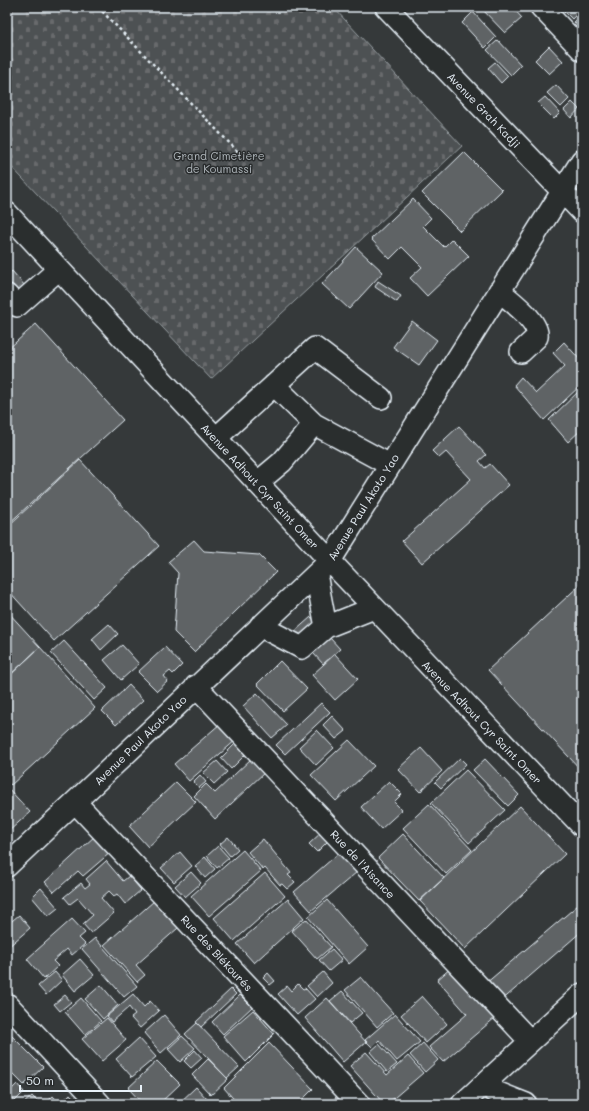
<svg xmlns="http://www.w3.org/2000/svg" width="589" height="1111" font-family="Mali,sans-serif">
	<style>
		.cemetery { fill: url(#cemetery-stones); stroke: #9aa1a5 }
		.building { fill: #5f6365; stroke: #e8f1f8 }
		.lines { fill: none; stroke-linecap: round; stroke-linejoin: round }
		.minor-casing { stroke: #e8f1f8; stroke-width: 24 }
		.path { stroke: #e8f1f8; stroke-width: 2.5; stroke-dasharray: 3 3; stroke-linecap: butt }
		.minor { stroke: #2a2d2e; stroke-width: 21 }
		.labels { text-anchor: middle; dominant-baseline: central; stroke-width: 3; stroke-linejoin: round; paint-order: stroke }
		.street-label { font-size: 11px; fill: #e8f1f8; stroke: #2a2d2e }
		.park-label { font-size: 11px; fill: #b2b9be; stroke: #2a2d2e }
	</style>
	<defs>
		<pattern id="cemetery-stones" width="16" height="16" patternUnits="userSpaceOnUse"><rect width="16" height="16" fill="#4d5152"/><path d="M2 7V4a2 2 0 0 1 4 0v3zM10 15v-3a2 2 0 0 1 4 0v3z" fill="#676a6c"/></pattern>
	</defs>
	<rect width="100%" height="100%" fill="#35393a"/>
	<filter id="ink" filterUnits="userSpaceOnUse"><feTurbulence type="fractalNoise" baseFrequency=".025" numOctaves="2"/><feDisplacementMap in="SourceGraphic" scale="8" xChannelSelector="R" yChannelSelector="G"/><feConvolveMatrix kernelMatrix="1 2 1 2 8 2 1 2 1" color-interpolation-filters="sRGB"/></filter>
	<g filter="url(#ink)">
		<path class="cemetery" d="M7,7H333L462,146L211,379L7,162Z"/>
		<path class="building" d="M512,7L522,18L505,33L481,8Z
			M564,7H580L582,9L572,19L562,9Z
			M473,12L496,37L485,48L462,23Z
			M582,15V31L574,22Z
			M498,40L521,65L511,75L487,50Z
			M549,46L563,61L549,74L535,60Z
			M495,62L508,76L501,83L488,68Z
			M556,85L569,99L561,107L547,93Z
			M545,97L560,113L554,119L538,103Z
			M572,102L579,109L571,118L564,110Z
			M464,152L502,190L460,231L422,193Z
			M413,199L431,218L423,226L444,247L452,239L469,256L427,296L410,278L422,267L402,247L390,259L371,239Z
			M356,247L383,272L349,309L322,284Z
			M12,271L25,286L7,302V276Z
			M378,281L401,296L397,302L375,287Z
			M412,321L437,340L419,365L393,347Z
			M36,324L123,420L7,525V350Z
			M564,342L582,362V384L544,420L514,385L521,377L536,393L565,366L553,353Z
			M582,388V429L568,442L549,420Z
			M459,426L486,455L479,461L485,468L490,464L509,485L422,563L402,541L471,479L446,452L439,458L432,451Z
			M80,460L159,546L54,641L7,589V527Z
			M194,540L204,551L259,555L276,572L194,652L174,632L178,573L168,562Z
			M582,583V771L488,670Z
			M7,611L40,647L7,678Z
			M311,617L340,649L323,664L294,632Z
			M109,624L118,634L101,650L92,639Z
			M64,641L107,688L94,700L51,653Z
			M122,645L139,664L121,680L104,660Z
			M40,647L95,708L11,785L7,781V678Z
			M165,647L182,665L173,674L170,671L164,676L168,681L157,691L138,672Z
			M335,654L358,679L335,700L312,675Z
			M280,661L307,689L283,711L257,684Z
			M129,685L143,700L116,725L102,711Z
			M257,693L287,725L272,738L243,706Z
			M321,703L330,712L285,754L276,745Z
			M332,716L346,731L336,739L323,725Z
			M221,723L236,740L189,781L174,764Z
			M317,730L334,748L316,765L299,747Z
			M349,740L374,766L336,801L311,775Z
			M238,741L248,752L231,769L221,758Z
			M421,748L442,771L420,792L398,769Z
			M252,758L265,772L215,819L194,796L206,784L215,793Z
			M460,758L466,764L441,788L435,782Z
			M485,759L519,795L508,806L473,770Z
			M217,761L227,772L214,784L203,773Z
			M466,770L505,810L469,843L431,803Z
			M200,775L206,782L199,788L193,782Z
			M389,781L402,794L394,802L402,810L381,829L361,807Z
			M176,782L196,802L148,847L129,826Z
			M7,787L30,812L7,833Z
			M429,804L472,850L446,874L403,828Z
			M520,806L565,854L465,949L420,901Z
			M324,830L331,838L317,852L309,844Z
			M403,834L444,878L419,901L378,858Z
			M96,835L111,852L83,876L78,871L54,892L45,882Z
			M228,837L238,849L230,856L220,844Z
			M263,839L291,873L288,875L295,882L287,889L282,884L280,885L265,868L263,870L248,852Z
			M218,846L229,858L217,868L207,856Z
			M243,850L261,871L209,916L191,896Z
			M180,852L192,866L174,882L161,868Z
			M340,852L357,872L311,911L294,892Z
			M205,857L215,869L205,878L195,866Z
			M106,861L123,881L129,876L141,890L125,904L117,894L114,896L109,891L101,898L114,913L91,933L83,924L93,915L78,898L70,904L64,897L81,883L85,888L90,884L86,879Z
			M191,872L201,883L185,897L175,886Z
			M265,873L285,896L234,941L214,918Z
			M41,888L58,908L48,916L32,897Z
			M288,899L304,918L254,963L237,944Z
			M327,900L368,947L349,964L308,917Z
			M154,901L178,928L136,965L145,975L137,982L104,945Z
			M578,905L582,910V931L500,1002L485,984Z
			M19,915L30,928L7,948V925Z
			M72,919L85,933L79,938L85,944L72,955L67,949L53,961L58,966L44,979L27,959Z
			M306,919L331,947L317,959L292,931Z
			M95,938L137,986L124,997L82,949Z
			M332,949L342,960L329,971L319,960Z
			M80,959L94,975L75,991L62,975Z
			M452,967L496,1017L443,1062L429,1047L467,1014L437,980Z
			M55,972L62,980L46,995L38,986Z
			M323,972L332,983L317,997L307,986Z
			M268,973L275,981L270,985L263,978Z
			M361,977L393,1013L377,1027L345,990Z
			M298,984L303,989L305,988L315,999L297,1015L278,994L287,986L291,991Z
			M101,985L118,1005L103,1019L85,999Z
			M231,989L236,994L201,1027L196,1022Z
			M342,991L362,1013L350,1023L330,1001Z
			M133,994L144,1007L150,1001L159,1011L140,1028L131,1018L135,1015L129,1007L112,1022L107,1016Z
			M65,995L71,1002L60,1011L54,1004Z
			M240,995L252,1007L223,1034L212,1022Z
			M422,996L447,1024L426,1043L401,1015Z
			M81,998L101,1021L85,1035L65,1012Z
			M327,998L366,1042L343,1062L305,1018Z
			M253,1010L274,1034L246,1062L223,1036Z
			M395,1014L420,1042L397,1061L379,1040L372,1047L365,1040Z
			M164,1015L181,1035L161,1053L144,1033Z
			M107,1018L126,1040L102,1061L82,1039Z
			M197,1023L239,1067L227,1078L185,1034Z
			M7,1031L43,1067L24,1085L7,1068Z
			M182,1036L195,1048L180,1062L168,1049Z
			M139,1038L156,1057L132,1077L116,1059Z
			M269,1043L313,1089L298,1104H238L224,1088Z
			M423,1043L438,1060L425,1072L410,1055Z
			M379,1044L397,1064L387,1072L370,1052Z
			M195,1050L202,1058L191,1068L184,1061Z
			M366,1052L387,1075L408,1056L423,1073L387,1104H384L350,1066Z
			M208,1059L228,1079L211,1095L192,1075Z
			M157,1061L180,1084L159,1104H143L128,1088Z
			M17,1084L24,1092L12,1104H9L7,1102V1094Z
			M196,1087L207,1099L202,1104H178Z
			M70,1094L80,1104H62L61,1103Z
			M339,1094L348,1104H329Z
			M32,1096L40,1104H23Z
			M53,1096L60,1104H45Z"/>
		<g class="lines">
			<g class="minor-casing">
				<path id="minor" d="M386,7L582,212
					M541,7L582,50
					M7,213L330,561L582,826
					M499,291C509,299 540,322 537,337L521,352
					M7,295L17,306L59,269
					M274,385L314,424L390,465
					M216,438L315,348L381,398
					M257,483L282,462L314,424
					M260,626L302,648L326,627L316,574
					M326,627L374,608
					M196,686L530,1041
					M75,802L359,1104
					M7,866L330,561L582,160
					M7,1004L100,1104
					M483,1085L496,1092L526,1104
					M462,1104L582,994"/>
			</g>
			<path class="path" d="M98,7L241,155"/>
			<use href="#minor" class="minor"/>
		</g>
	</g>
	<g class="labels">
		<g class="street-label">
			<text transform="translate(484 110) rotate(46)">Avenue Grah Kadji</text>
			<text transform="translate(260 486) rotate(47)">Avenue Adhout Cyr Saint Omer</text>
			<text transform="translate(363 507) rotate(-58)">Avenue Paul Akoto Yao</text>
			<text transform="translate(482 722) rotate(46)">Avenue Adhout Cyr Saint Omer</text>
			<text transform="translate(140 740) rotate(-44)">Avenue Paul Akoto Yao</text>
			<text transform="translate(363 864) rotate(47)">Rue de l'Aisance</text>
			<text transform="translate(217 953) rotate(47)">Rue des Blékourés</text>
		</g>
		<g class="park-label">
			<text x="219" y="155">Grand Cimetière<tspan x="219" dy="13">de Koumassi</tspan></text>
		</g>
	</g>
	<rect width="589" height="1111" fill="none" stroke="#2a2d2e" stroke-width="24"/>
	<rect x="12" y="12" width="565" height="1087" fill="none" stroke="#e8f1f8" stroke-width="1.5" filter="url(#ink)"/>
	<path d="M20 1085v6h121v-6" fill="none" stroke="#e8f1f8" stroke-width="2"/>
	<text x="26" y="1085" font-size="12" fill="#e8f1f8" stroke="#2a2d2e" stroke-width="3" paint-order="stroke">50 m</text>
</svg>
